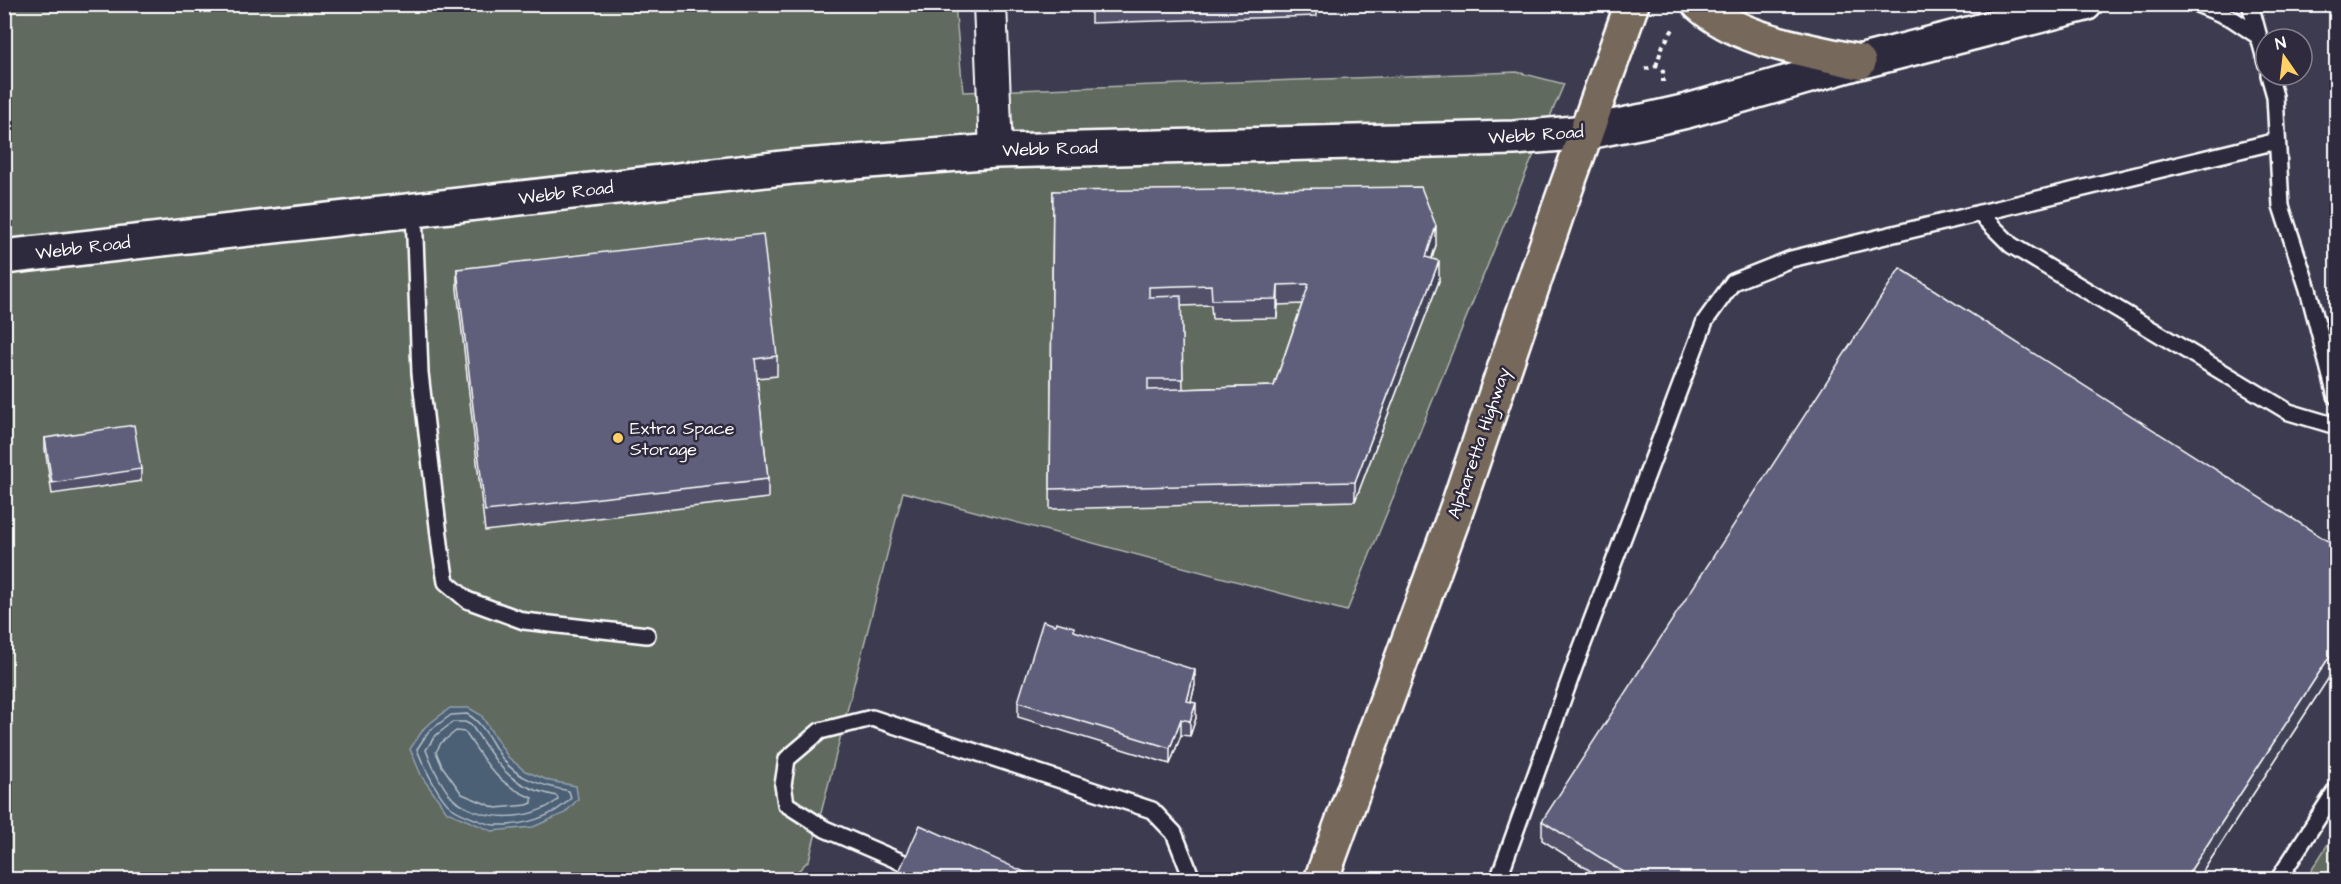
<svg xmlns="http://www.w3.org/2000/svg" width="2341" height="884" font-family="'Architects Daughter',sans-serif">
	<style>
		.built { fill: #3d3a50; fill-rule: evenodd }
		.green { fill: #606b5f; stroke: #b0b5af; stroke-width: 1.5 }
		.water { fill: #4b6075; stroke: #93a0ac; stroke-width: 1.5 }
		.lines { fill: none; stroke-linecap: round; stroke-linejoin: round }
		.shore { stroke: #b7bfc8; stroke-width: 1.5 }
		.service-casing { stroke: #fff; stroke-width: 20 }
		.minor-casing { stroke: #fff; stroke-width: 36 }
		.tertiary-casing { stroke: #fff; stroke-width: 38 }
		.primary-casing { stroke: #fff; stroke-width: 38 }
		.path { stroke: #fff; stroke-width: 4; stroke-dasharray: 4.5 4.5; stroke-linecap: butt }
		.service { stroke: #2f2a3d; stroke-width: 15 }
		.minor { stroke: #2f2a3d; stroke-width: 32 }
		.tertiary { stroke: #2f2a3d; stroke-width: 33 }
		.primary { stroke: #76695c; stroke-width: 33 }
		.wall { fill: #52516b; stroke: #fff; stroke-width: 1.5; fill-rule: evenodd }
		.shaded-wall { fill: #424257; stroke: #fff; stroke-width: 1.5 }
		.building { fill: #5f5e7c; stroke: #fff; stroke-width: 1.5; fill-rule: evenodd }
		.poi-dot { fill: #ffd166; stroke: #2f2a3d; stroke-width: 2 }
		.labels { text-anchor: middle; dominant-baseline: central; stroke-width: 5; stroke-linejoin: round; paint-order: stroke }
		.street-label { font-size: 18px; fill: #fff; stroke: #2f2a3d }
		.poi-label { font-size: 18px; fill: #fff; stroke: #2f2a3d; text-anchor: start }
	</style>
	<rect width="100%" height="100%" fill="#2f2a3d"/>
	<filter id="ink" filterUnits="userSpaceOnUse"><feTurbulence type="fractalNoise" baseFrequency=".0167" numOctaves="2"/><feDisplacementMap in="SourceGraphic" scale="12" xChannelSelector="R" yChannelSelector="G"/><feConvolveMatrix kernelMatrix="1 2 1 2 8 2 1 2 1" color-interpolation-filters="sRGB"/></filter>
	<g filter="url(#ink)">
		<path class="built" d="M955,5H2336V831L2306,879L790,880L809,860L903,492L1347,610L1508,215L1564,84L1517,72L962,92ZM2266,39H2302V75H2266Z"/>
		<path class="green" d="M5,5H955L963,92L1517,72L1564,84L1508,215L1347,611L903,492L809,860L790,879L5,880Z
			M2336,831V879H2306Z"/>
		<path class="water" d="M450,708H469L481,715L508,757L525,771L550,781L576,786L578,799L565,813L533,827L492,831L447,812L422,777L410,749L425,727Z"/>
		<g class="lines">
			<path class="shore" d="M467,714C484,723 491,743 502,758C517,780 545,786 569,791L571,798C553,818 522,826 495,825C487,825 459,813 452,808C440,800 422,763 417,749L429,731L451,715Z
				M453,722H465L471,725C500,765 504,785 557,796L558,800C529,821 487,822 457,802C445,794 431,764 426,750L435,736Z
				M456,731L465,732C487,764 494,782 532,798V803L527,805L496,808L462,794L442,766L436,752L441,743Z"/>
			<g class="service-casing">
				<path id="service" d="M2197,4L2231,18L2258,36
					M2250,4L2266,63
					M2269,75L2275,96L2281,206L2308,289L2336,396
					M414,211L420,373L441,552L446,582L467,600L524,621L647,635
					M1979,213L2011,245L2289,412L2336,426
					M943,880L825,829L786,804L783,785L787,759L820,731L872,718L1152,810L1174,833L1189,871L1185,880
					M1498,880L1575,665L1705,321L1733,282L1791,259L2277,141
					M2278,880L2336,790"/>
			</g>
			<g class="minor-casing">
				<path id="minor" d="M990,4L996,151"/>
			</g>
			<g class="tertiary-casing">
				<path id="tertiary" d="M4,257L792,167L996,151L1514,138L1587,132L1643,121L1687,111L1859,62L2085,4"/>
			</g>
			<g class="primary-casing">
				<path id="primary" d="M1699,4C1741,42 1806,49 1859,62
					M1321,880L1458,505L1559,208L1632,4"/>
			</g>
			<path class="path" d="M1656,66L1663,45L1675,26
				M1645,69L1656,66L1663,71V82"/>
			<use href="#service" class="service"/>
			<use href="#minor" class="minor"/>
			<use href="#tertiary" class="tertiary"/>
			<use href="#primary" class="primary"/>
		</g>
		<path class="wall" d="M1091,4H1317V16L1091,23Z
			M1053,191L1436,245L1432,259L1439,281L1355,501L1050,509ZM1302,304L1274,386L1183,389L1181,306L1211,305L1212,319L1277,318L1278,305Z
			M457,269L777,356V376L757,378L768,479V498L485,531L457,289Z
			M45,438L141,469V481L52,494L45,449Z
			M2337,547V665L2198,879H1603L1542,840V821Z
			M1074,631L1195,685L1191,702L1196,718L1190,736L1181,735L1170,764L1018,717V702Z"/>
		<path class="shaded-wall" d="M1436,226V245L1426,276V257Z
			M1439,261V281L1355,501V482Z
			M1278,285V305L1277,318V299Z
			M2337,645V665L2198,879H2185Z
			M1195,670V685L1187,717V701Z
			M1196,703V718L1190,736V721Z
			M1181,719V735L1170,764V748Z"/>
		<path class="building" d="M1421,187L1436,226L1426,257L1439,261L1355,482L1050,489L1053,191ZM1309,284L1274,386L1148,390V379H1183L1181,296L1149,297V287L1211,285L1212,300L1277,299L1278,285Z
			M763,234L777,356L755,359L768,479L485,511L457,269Z
			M1900,268L2337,547V645L2185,879H1634L1542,821Z
			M134,425L141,469L52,483L45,438Z
			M1043,621L1055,625L1056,622L1074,627V631L1195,670L1187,701L1196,703L1190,721L1181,719L1170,748L1018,702Z
			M920,825L1040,879H904L897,876Z"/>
	</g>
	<circle class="poi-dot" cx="618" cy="438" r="6"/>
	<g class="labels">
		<g class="street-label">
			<text transform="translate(1536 135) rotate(-4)">Webb Road</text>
			<text transform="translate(1050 149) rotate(-2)">Webb Road</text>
			<text transform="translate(566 193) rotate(-7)">Webb Road</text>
			<text transform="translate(83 248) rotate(-7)">Webb Road</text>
			<text transform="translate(1479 443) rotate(-71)">Alpharetta Highway</text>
		</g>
		<g class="poi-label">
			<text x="630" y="428">Extra Space<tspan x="630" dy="21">Storage</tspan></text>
		</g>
	</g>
	<rect width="2341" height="884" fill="none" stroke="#2f2a3d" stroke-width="24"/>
	<rect x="12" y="12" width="2317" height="860" fill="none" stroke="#fff" stroke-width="2" filter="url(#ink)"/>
	<g transform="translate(2284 57) rotate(346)"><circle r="28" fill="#2f2a3d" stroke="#827f8b" stroke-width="1.5"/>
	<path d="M0-4.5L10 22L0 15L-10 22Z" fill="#ffd166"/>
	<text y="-9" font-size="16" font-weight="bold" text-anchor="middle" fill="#ffffff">N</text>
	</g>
</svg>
